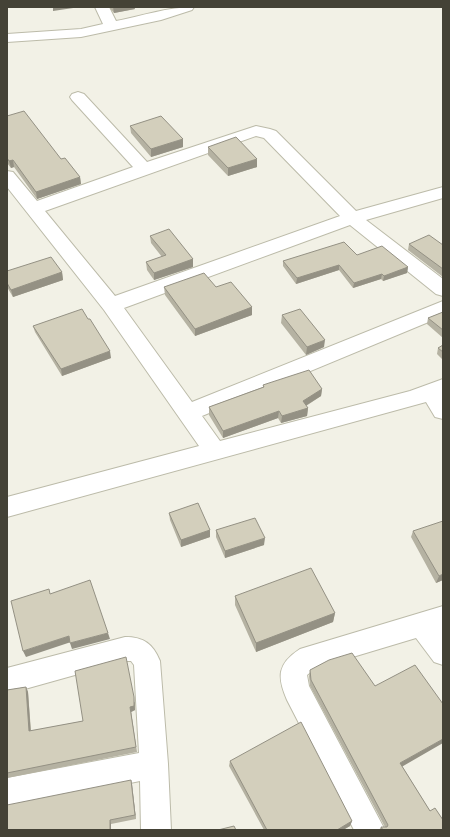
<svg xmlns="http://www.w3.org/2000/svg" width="450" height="837" font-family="'Noto Sans',sans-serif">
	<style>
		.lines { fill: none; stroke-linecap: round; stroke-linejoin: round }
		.minor-casing { stroke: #bcbba9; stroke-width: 2 }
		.minor { fill: #fff; fill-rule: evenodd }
		.wall { fill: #b5b2a2 }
		.shaded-wall { fill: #949184 }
		.building { fill: #d3cfbc; stroke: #949184 }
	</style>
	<rect width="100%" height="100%" fill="#f2f1e6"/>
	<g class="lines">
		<g class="minor-casing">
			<path id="minor" d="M95,7H109L116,21C142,16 168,7 194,7L192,10L161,20L81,37L7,42V34L81,29L103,24Z
				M78,92L84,94L147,162L250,128L256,126L270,129L276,131L356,211L443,187V198L366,220L443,279V296L436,294L350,225L124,308L192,402L443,301V316L202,416L220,441L410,391L443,379V419L435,417L426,402L7,517V497L199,446L104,310L7,187V171L13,172L37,201L133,167L72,100L70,97L72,94ZM256,136L264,138L340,216L115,296L45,211Z
				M443,606L442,630L443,665L434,662L416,638L316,668L307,675L309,686L385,830H354L287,700C277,677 277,664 300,649Z
				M125,637C144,637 153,644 160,661L168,764L171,830H141L140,781L7,808V778L139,753L134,665L131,661H125L7,694V668Z"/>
		</g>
		<use href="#minor" class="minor"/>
	</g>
	<path class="wall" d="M109,7H134L135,9L114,13Z
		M7,116L61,159L80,177L81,184L37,199L14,167L11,168L7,163Z
		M130,126L183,147L151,157L131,133Z
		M208,147L257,167L228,176L208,155Z
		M150,236L193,259V267L154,280L147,270L146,262L162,257L151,243Z
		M409,244L443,245V277L408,250Z
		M357,255L408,267L407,273L383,281L381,279L353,288L339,270L296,284L283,266V261Z
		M7,271L62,272L63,280L13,297L7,287Z
		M164,287H216L252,307V315L195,336L165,295Z
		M443,312V338L427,324L428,318Z
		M282,315L324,347L306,355L281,323Z
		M33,326L111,358L62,376L35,332Z
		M443,345V360L437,354L438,348Z
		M263,385L322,389L321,396L306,406L308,408L307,416L281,423L278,418L223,438L209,415V407L263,387Z
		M169,513L210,530V537L181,547L170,520Z
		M216,530L264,545L225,558L216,537Z
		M413,531L443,580L436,583L411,537Z
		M235,596L335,613L333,622L256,652L235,605Z
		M310,670L402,766L430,811L443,830H379L381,827H385L310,686L309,676Z
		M26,687L28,692L31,731L83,721L135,702V710L131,712L137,752L7,778V690Z
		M230,761L352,821L350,826L343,830H264L229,766Z
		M131,780L136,819L111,824L7,830Z"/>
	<path class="shaded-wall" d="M53,7H80L53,11Z
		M113,7H134L135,9L114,13Z
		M183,139V147L151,157V149Z
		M257,159V167L228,176V168Z
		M13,160L14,167L11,168L9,161Z
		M80,177L81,184L37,199L36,192Z
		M193,259V267L154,280V273Z
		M339,265V270L296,284L297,278Z
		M408,267L407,273L383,281L384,276Z
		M62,272L63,280L13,297L11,290Z
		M382,274L381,279L353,288L354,283Z
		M252,307V315L195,336V329Z
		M325,340L324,347L306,355L307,347Z
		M110,351L111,358L62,376L61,369Z
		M322,389L321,396L302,408L303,401Z
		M308,408L307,416L281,423L282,416Z
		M279,411L278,418L223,438V431Z
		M210,530V537L181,547V540Z
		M265,538L264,545L225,558V551Z
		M443,574V580L436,583L439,576Z
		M335,613L333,622L256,652V643Z
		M108,633L110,639L72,649L70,643Z
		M69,636L71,642L26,657L23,651Z
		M26,687L28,692L31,736L29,731Z
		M134,697L135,710L131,712L137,752L130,707Z
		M443,739V743L398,769L400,763Z
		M131,780L132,784L136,819L135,815Z
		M110,820L111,824V830H110Z
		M352,821L350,826L343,830H337Z"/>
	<path class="building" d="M24,111L61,159L65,158L80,177L36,192L13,160L9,161L7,158V116Z
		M161,116L183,139L151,149L130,126Z
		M236,137L257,159L228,168L208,147Z
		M169,229L193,259L154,273L146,262L166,255L150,236Z
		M429,235L443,245V269L409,244Z
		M344,242L357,255L382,246L408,267L384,276L382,274L354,283L339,265L297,278L283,261Z
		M51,257L62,272L11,290L7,283V271Z
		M204,273L216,287L231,282L252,307L195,329L164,287Z
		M82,309L88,319H90L110,351L61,369L33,326Z
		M300,309L325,340L307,347L282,315Z
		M443,312V330L428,318Z
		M443,345V352L438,348Z
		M309,370L322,389L303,401L308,408L282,416L279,411L223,431L209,407L264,387L263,385L269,383Z
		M198,503L210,530L181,540L169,513Z
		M255,518L265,538L225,551L216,530Z
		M443,521V574L439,576L413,531Z
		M311,568L335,613L256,643L235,596Z
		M90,580L108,633L70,643L69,636L23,651L11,601L49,589L50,594Z
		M352,653L375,686L415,665L443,704V739L400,763L430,811L435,808L443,820V830H383L381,827H387L388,825L311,680L310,670L329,660Z
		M126,657L134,697V706L130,707L136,747L7,773V690L26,687L29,731L83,721L75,671Z
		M301,722L352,821L337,830H267L230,761Z
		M131,780L135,815L110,820V830H7V805Z
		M234,826L236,830H218Z"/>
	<rect width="450" height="837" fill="none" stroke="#444236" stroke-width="16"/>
</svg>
